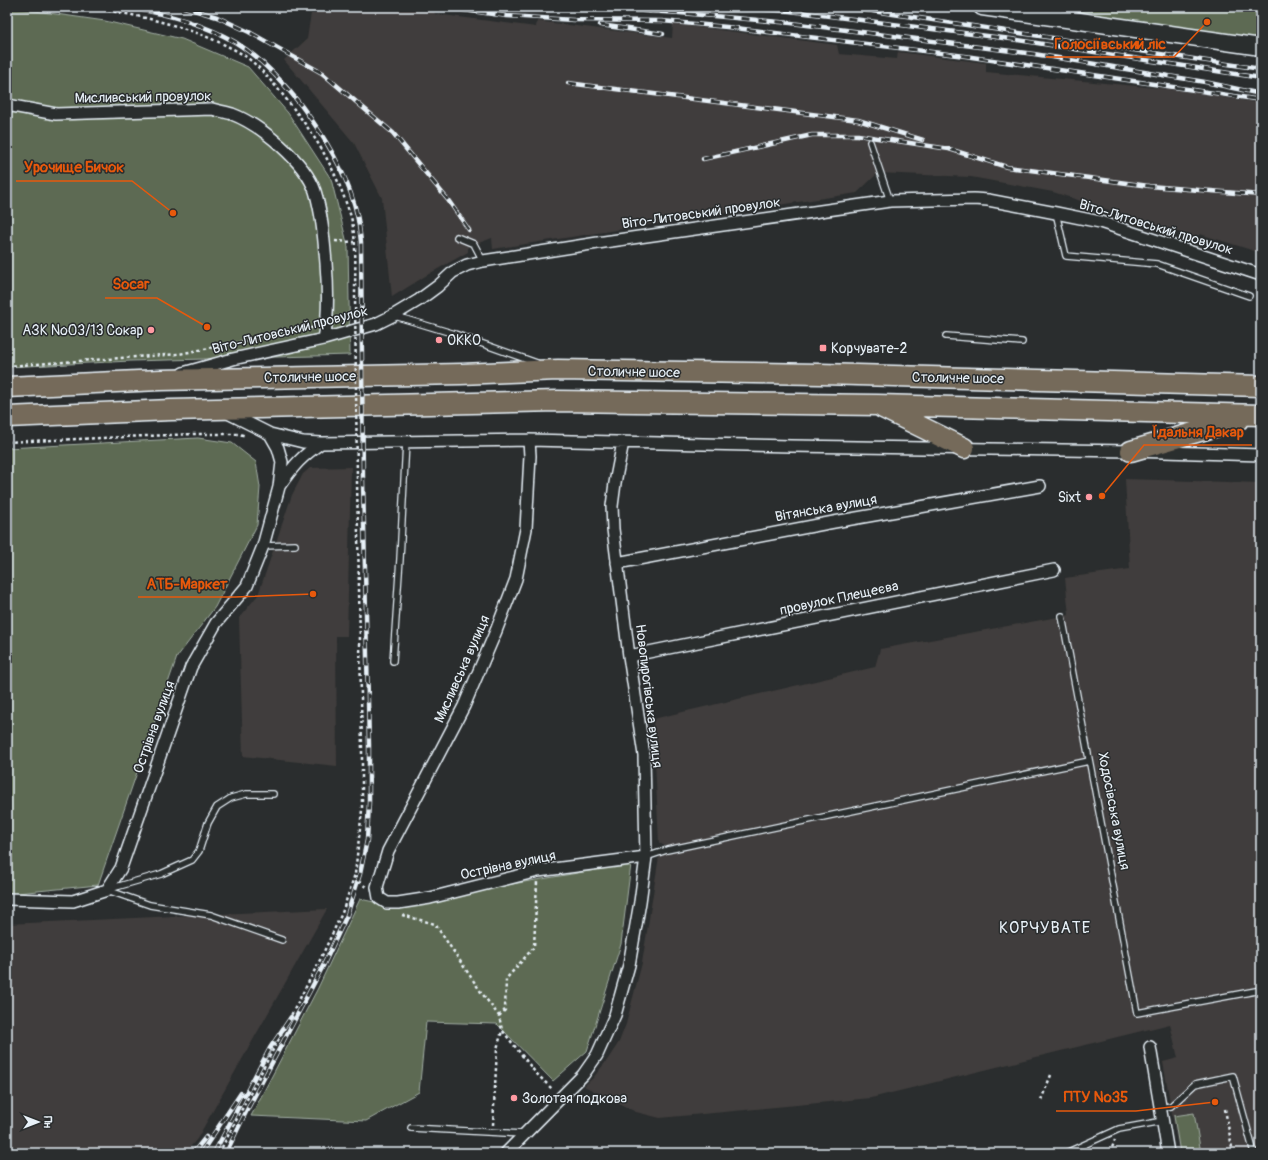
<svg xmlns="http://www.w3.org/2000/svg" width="1268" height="1160" font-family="Pangolin,sans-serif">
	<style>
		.built { fill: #403d3c }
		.green { fill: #5d6a52; stroke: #a2aea5 }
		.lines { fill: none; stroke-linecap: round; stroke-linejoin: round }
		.lane-casing { stroke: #e8f1f8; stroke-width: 8 }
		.street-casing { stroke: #e8f1f8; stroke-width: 14 }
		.secondary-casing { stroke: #e8f1f8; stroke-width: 19 }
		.highway-casing { stroke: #e8f1f8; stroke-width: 23 }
		.path { stroke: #e8f1f8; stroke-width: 2.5; stroke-dasharray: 3 3; stroke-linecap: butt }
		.lane { stroke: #2a2d2e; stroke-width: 5.5 }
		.street { stroke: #2a2d2e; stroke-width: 11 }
		.secondary { stroke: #2a2d2e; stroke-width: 16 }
		.highway { stroke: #746a5a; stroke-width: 20 }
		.rail-casing { stroke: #e8f1f8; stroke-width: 4.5 }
		.rail { stroke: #2a2d2e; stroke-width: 3; stroke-dasharray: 9; stroke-linecap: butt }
		.path-bridge { stroke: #e8f1f8; stroke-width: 2.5; stroke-dasharray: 3 3; stroke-linecap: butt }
		.poi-dot { fill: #ff9aa2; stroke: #2a2d2e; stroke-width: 1.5 }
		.labels { text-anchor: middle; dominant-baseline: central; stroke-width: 3; stroke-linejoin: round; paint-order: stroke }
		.street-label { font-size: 14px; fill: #e8f1f8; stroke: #2a2d2e }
		.poi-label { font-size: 14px; fill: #e8f1f8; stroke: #2a2d2e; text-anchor: start }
		.quarter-label { font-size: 16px; letter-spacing: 1px; fill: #e8f1f8; stroke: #2a2d2e }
		.leader { fill: none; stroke: #e8590c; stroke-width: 1.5 }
		.callout-dot { fill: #e8590c; stroke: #2a2d2e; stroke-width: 1.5 }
		.callout-label { font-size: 15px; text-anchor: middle; font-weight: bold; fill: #e8590c; stroke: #2a2d2e; stroke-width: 3; stroke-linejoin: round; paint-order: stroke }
	</style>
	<rect width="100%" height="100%" fill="#2a2d2e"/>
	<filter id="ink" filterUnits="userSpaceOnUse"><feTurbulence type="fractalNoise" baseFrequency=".025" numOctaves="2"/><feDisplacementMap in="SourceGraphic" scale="8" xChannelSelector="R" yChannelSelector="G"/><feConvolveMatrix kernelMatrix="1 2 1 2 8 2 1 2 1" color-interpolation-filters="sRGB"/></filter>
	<g filter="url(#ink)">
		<path class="built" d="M312,7H432L435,14L536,27L537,21L672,38L673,24L837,45L839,54L897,59L898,52L986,63V72L1179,90L1261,103V253L1200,234L1196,238L1053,192L971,177L878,173L857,193L752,209L744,206L739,211L493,249L492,238L468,247V252L427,275L392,297L382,198L354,143L284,60L307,39Z
			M351,467L347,636H336L337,766L243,756L239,618L258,595L292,495L303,474L310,468Z
			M1125,479L1261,483V1153H1179L1163,1062L1178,1058L1170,1024L871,1098L660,1118L636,1112L584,1086L593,1078L608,1059L619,1042L626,1024L642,963L659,856L667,853V847L659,843L653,719L875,667L880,649L1069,615L1065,578L1130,569Z
			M327,909L197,1139L185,1153H7V924Z"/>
		<path class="green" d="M7,7L105,21L182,39L248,67L288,113L331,179L348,247L350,355L131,361L7,367Z
			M987,7H1261V43Z
			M198,438L232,443L256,462L260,487L257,525L215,607L177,657L98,885L7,894V448Z
			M631,864L621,944L587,1051L553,1081L497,1024L426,1022L419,1092L366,1121L251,1116L318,988L360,899L388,905Z
			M1194,1113L1201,1153H1180L1174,1116Z"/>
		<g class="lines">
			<g class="lane-casing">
				<path id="lane" d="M870,142L890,201
					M1056,213L1066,256L1157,264L1249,296
					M457,237L474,244L483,261
					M395,316L455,334L537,363
					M946,336L1022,342
					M263,546L295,545
					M1062,616L1137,1013L1261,990
					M393,661L400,559L406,442
					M646,857L667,850L1089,761
					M109,889L161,874L192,860L199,851L208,823L217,807L231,798L246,794H273
					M107,890L150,905L211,915L282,940
					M1160,1108L1171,1106L1195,1084L1233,1076L1254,1153
					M411,1128L524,1134
					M1066,1153L1119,1129L1163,1121"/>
			</g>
			<g class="street-casing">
				<path id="street" d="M7,105L56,114L212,109C219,111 226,112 232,114C261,125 305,162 315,191C322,214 324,240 326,263C328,288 329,314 324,339
					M183,373L233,359L324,339L376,324L394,315L419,300L438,286L453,272L467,265L483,261L604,242L890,201L974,199L988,200L1056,213L1100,222L1261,275
					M226,412L270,434L303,442L321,443L529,440L791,446L1131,451L1261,455
					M529,440L530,456L526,529L516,579L496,631L464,706L388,851L377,887L379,898L387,903H398L430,898L538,871L646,857
					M280,485C294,465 301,457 321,443
					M617,563L834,522L1040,486
					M629,656L1054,570
					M7,899L73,901L107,890L121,868L191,667L216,623L247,586L263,546L279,487L282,462L278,448L270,434
					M1150,1047L1168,1153
					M506,1153L583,1075L597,1055L615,1015L629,965L640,902L646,857L644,755L629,656L613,529L612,506L615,483L623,442"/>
			</g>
			<g class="secondary-casing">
				<path id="secondary" d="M982,7L1261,47"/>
			</g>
			<g class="highway-casing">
				<path id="highway" d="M7,387L160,380L461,374L558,370L821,374L1261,386
					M883,408L964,448
					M7,417L171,410L558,401L878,405L1261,415
					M1131,451L1238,420"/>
			</g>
			<path class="path" d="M84,7C135,14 187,25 233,49C253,59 263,72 278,89C306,123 329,155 344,197C346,203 349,210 351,217C357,242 355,270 355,296
				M335,241L354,242
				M7,366L179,354L316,327
				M7,442L194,434H239L246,436
				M357,481L362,750V810L355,874L358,881L366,887
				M402,915L435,924L481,992L499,1016L502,1030L535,1072L553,1090
				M499,1016L505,1010L506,979L534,947L537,882
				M1041,1100L1051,1075
				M1225,1109L1233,1153
				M493,1125L497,1049L502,1031
				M642,1151L646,1153
				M219,1153L319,962L342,913L355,874
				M1110,1153L1115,1140"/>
			<use href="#lane" class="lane"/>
			<use href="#street" class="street"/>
			<use href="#secondary" class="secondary"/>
			<use href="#highway" class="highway"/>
			<g class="rail-casing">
				<path id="rail" d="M126,7C164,13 202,23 235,42C286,73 345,157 357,215C359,223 360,233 361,242L363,481L369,744V803L367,840L360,874L347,915L323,966L246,1112L226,1153
					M184,7L217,17L249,32L322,73L393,133L448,200L469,230
					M442,7L507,16L574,20L662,21L727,27L965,56L1261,100
					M579,7L680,13L791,23L1034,54L1205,82L1261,94
					M740,7L790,11L1011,39L1261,78
					M846,7L1261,69
					M600,25L663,34
					M568,83L858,120L923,140
					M703,159L812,135H858L949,149L1007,167L1149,186L1261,195
					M193,1153L206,1137
					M201,1153L241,1093
					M214,1153L270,1048L291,1017"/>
			</g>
			<use href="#rail" class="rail"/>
			<path class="path-bridge" d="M355,296L357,481"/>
		</g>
	</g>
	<g class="poi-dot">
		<circle cx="151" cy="330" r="4"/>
		<circle cx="439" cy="340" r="4"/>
		<rect x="819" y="344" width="8" height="8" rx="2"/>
		<circle cx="1089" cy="497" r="4"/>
		<circle cx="514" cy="1098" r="4"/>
	</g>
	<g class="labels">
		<g class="street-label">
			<text transform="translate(143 97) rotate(-1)">Мисливський провулок</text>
			<text transform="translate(701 213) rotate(-8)">Віто-Литовський провулок</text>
			<text transform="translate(1156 227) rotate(17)">Віто-Литовський провулок</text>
			<text transform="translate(290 330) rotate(-14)">Віто-Литовський провулок</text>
			<text transform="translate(634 372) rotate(1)">Столичне шосе</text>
			<text transform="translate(310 377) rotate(-1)">Столичне шосе</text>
			<text transform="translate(958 378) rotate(1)">Столичне шосе</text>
			<text transform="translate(826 508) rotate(-10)">Вітянська вулиця</text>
			<text transform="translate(839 598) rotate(-12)">провулок Плещеєва</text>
			<text transform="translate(462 669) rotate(-66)">Мисливська вулиця</text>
			<text transform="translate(649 696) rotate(83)">Новопирогівська вулиця</text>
			<text transform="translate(154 727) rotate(-70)">Острівна вулиця</text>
			<text transform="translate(1114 811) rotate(79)">Ходосівська вулиця</text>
			<text transform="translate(508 865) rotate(-12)">Острівна вулиця</text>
		</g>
		<g class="poi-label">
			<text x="143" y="330" text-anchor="end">АЗК №03/13 Сокар</text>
			<text x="447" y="340">ОККО</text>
			<text x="831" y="348">Корчувате-2</text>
			<text x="1081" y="497" text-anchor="end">Sixt</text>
			<text x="522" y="1098">Золотая подкова</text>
		</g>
		<g class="quarter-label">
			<text x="1045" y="928">КОРЧУВАТЕ</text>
		</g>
	</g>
	<path class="leader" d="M1207 22L1174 57H1046M173 213L132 181H16M207 327L157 298H105M1102 496L1144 445H1252M313 594L235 597H138M1215 1102L1136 1111H1056"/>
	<g class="callout-dot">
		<circle cx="1207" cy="22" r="4"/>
		<circle cx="173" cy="213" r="4"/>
		<circle cx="207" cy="327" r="4"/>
		<circle cx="1102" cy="496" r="4"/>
		<circle cx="313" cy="594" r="4"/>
		<circle cx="1215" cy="1102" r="4"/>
	</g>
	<g class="callout-label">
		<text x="1110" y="49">Голосіївський ліс</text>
		<text x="74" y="172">Урочище Бичок</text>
		<text x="131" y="289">Socar</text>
		<text x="1198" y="437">Їдальня Дакар</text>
		<text x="187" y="589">АТБ-Маркет</text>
		<text x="1096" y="1102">ПТУ №35</text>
	</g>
	<rect width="1268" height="1160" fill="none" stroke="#2a2d2e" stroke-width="24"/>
	<rect x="12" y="12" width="1244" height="1136" fill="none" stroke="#e8f1f8" stroke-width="1.5" filter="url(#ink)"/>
	<g transform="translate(38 1122) rotate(90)" stroke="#2a2d2e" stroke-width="3" paint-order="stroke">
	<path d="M0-3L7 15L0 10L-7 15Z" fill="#e8f1f8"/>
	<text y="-6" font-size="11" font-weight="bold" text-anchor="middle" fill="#e8f1f8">Пн</text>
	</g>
</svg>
